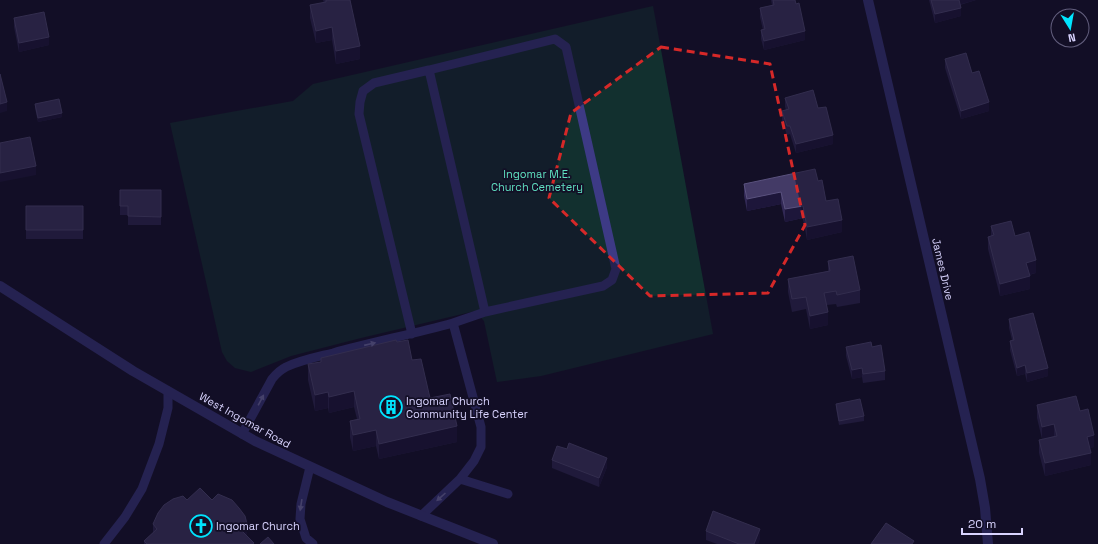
<svg xmlns="http://www.w3.org/2000/svg" width="1098" height="544" font-family="'Space Grotesk',sans-serif">
	<style>
		.green { fill: #12302f }
		.lines { fill: none; stroke-linecap: round; stroke-linejoin: round }
		.service { stroke: #3d3a85; stroke-width: 9 }
		.minor { stroke: #3d3a85; stroke-width: 10 }
		.tertiary { stroke: #3d3a85; stroke-width: 10 }
		.wall { fill: #312854 }
		.shaded-wall { fill: #1d163a }
		.building { fill: #433a66; stroke: #5a527e }
		.oneway { fill: #837fbc }
		.marked { fill: none; stroke: #d62828; stroke-width: 3; stroke-dasharray: 8 5; stroke-linejoin: round }
		.labels { text-anchor: middle; dominant-baseline: central; stroke-width: 3.5; stroke-linejoin: round; paint-order: stroke }
		.park-label { font-size: 11px; fill: #5fe0c0; stroke: #130f26 }
		.street-label { font-size: 11px; fill: #d9d4ff; stroke: #130f26 }
		.poi-label { font-size: 11px; fill: #d9d4ff; stroke: #130f26; text-anchor: start }
	</style>
	<rect width="100%" height="100%" fill="#130f26"/>
	<path class="green" d="M653,6L713,334L541,376L497,382L484,321L475,311L361,338L291,356L251,372L235,368L227,361L222,352L170,123L293,101L313,84Z"/>
	<g class="lines">
		<path class="service" d="M429,70L555,39L566,47L616,269L612,280L603,286L485,312
			M412,334L359,114L360,102L363,91L374,83L429,70L485,312L453,323
			M242,434L272,379C276,374 280,370 286,367C301,360 317,357 333,353C373,342 413,334 453,323L481,427V447L474,461L460,479L508,494
			M310,467L301,504L300,519L306,538L313,544
			M421,516L460,479
			M104,544L125,517L142,489L159,444L168,408V391"/>
		<path class="minor" d="M868,0L980,479L985,508L988,544"/>
		<path class="tertiary" d="M0,286L133,371L255,441L387,502L493,544"/>
	</g>
	<path class="wall" d="M323,0H350L360,59L336,64L332,40L316,43L310,18V5L324,3Z
		M771,0H773L805,40L764,50L761,39V30H763L760,17V8L772,5Z
		M929,0H976L960,5L961,16L935,23Z
		M14,18L49,45L19,52L14,27Z
		M945,59L972,73L989,111L961,119L945,68Z
		M785,98L818,108L833,144L796,153L790,134L787,135L782,120V111L786,110L785,107Z
		M35,104L62,117L38,122L35,108Z
		M818,181L826,201L842,232L807,240L803,218L785,222L781,204L747,211L744,196V184Z
		M120,190H161V225H128V215H120Z
		M26,206H83V239H26Z
		M991,226L1015,236L1036,273L1029,275L1030,289L1000,296L988,249V237L991,236Z
		M828,261L860,290V303L837,307L836,304L827,305L828,325L810,329L806,309L792,312L788,292V279L828,271Z
		M1009,319L1048,376L1027,382L1025,374L1017,376L1010,350V341L1012,340L1009,328Z
		M397,342L412,360L430,398L457,442L379,459L376,446L353,451L350,437V421L357,419L354,407L329,413L328,408L315,411L308,380V364L321,362V358Z
		M846,347H872L885,371V380L863,383L862,377L852,379L846,356Z
		M836,404L864,416V421L839,425L836,408Z
		M1037,405L1080,411L1094,447L1090,448L1091,465L1045,476L1039,453V440L1042,439L1037,418Z
		M567,449L607,467L599,487L552,468V460Z
		M187,500L247,537L254,544H144V541L153,533V524Z
		M706,531L760,538L758,544H717L706,540Z"/>
	<path class="shaded-wall" d="M958,0H976L958,5Z
		M961,8V16L935,23V14Z
		M332,27V40L316,43V31Z
		M805,31V40L764,50V41Z
		M49,37V45L19,52V43Z
		M360,46V59L336,64V51Z
		M7,102V111L0,113V104Z
		M989,102V111L961,119V111Z
		M62,113V117L38,122V118Z
		M833,135V144L796,153V144Z
		M36,166V175L0,182V173Z
		M781,192V204L747,211V199Z
		M803,206V218L785,222V209Z
		M842,220V232L807,240V227Z
		M1036,260V273L1026,275V263Z
		M1030,276V289L1000,296V284Z
		M828,312V325L810,329V316Z
		M1025,365V374L1017,376V368Z
		M862,368V377L852,379V370Z
		M1048,368V376L1027,382V373Z
		M354,391V407L329,413V397Z
		M328,392V408L315,411V395Z
		M1054,424V436L1042,440V427Z
		M457,426V442L379,459V444Z
		M376,430V446L353,451V435Z
		M1094,435V447L1087,449V437Z
		M1091,453V465L1045,476V463Z
		M607,458V467L599,487V478Z
		M247,524V540L241,530Z
		M760,529V538L758,544H754Z"/>
	<path class="building" d="M326,0H350L360,46L336,51L332,27L316,31L310,5L326,2Z
		M773,0H795L796,4L799,3L805,31L764,41L761,30L765,29L760,8L774,5Z
		M931,0H959L961,8L935,14Z
		M44,12L49,37L19,43L14,18Z
		M966,53L972,73L979,71L989,102L961,111L945,59Z
		M0,74L7,102L0,104Z
		M813,90L818,108L826,107L833,135L796,144L790,126H787L782,111L789,109L785,98Z
		M59,99L62,113L38,118L35,104Z
		M30,137L36,166L0,173V143Z
		M815,169L818,181L822,180L826,201L838,199L842,220L807,227L803,206L785,209L781,192L747,199L744,184Z
		M120,190H161V217L128,216V206H120Z
		M26,206H83V230H26Z
		M1011,221L1015,236L1029,232L1036,260L1026,263L1030,276L1000,284L988,237L994,235L991,226Z
		M853,256L860,290L837,295L836,291L824,293L828,312L810,316L806,297L792,299L788,279L830,271L828,261Z
		M1033,313L1048,368L1027,373L1025,365L1017,368L1010,341L1014,340L1009,319Z
		M396,340L397,342L408,340L412,360L421,359L430,398L450,394L457,426L379,444L376,430L353,435L350,421L360,419L354,391L329,397L328,392L315,395L308,364L321,362V358Z
		M871,342L872,347L881,345L885,371L863,374L862,368L852,370L846,347Z
		M1076,396L1080,411L1088,409L1094,435L1087,437L1091,453L1045,463L1039,440L1057,436L1054,424L1042,427L1037,405Z
		M860,399L864,416L839,421L836,404Z
		M569,443L607,458L599,478L552,460L557,446L567,449Z
		M200,488L212,500L218,494L232,500L239,508L245,516L247,524L241,530L254,543L253,544H147L144,541L157,529L153,524L158,513L164,505L173,499L183,496L187,500Z
		M713,511L760,529L754,544H739L706,531Z
		M886,523L914,541L912,544H871Z
		M268,537L274,544H260Z"/>
	<defs><path id="oneway-solid" d="M-6-.8H1V-3.2L6.5 0L1 3.2V.8H-6Z"/></defs>
	<g class="oneway">
		<use href="#oneway-solid" transform="translate(370 344) rotate(-13)"/>
		<use href="#oneway-solid" transform="translate(261 400) rotate(-62)"/>
		<use href="#oneway-solid" transform="translate(441 497) rotate(138)"/>
		<use href="#oneway-solid" transform="translate(301 505) rotate(99)"/>
	</g>
	<path d="M0 0H1098V544H0ZM661,47L770,64L805,225L768,293L650,296L549,198L571,113Z" fill="#130f26" fill-opacity=".55" fill-rule="evenodd"/>
	<path class="marked" d="M661,47L770,64L805,225L768,293L650,296L549,198L571,113Z"/>
	<defs>
		<g id="building-ring" transform="scale(1.15)"><circle r="9.5" fill="#130f26" stroke="#00e5ff" stroke-width="1.5"/><path d="M-4-6H4V6H1V3H-1V6H-4ZM-2.5-4.3h1.7v1.8h-1.7ZM.8-4.3h1.7v1.8H.8ZM-2.5-1h1.7V.8h-1.7ZM.8-1h1.7V.8H.8Z" fill="#00e5ff"/></g>
		<g id="church-ring" transform="scale(1.15)"><circle r="9.5" fill="#130f26" stroke="#00e5ff" stroke-width="1.5"/><path d="M-1.2-6h2.4v3.5h3.3v2.4h-3.3V6h-2.4V-.1h-3.3v-2.4h3.3Z" fill="#00e5ff"/></g>
	</defs>
	<g fill-rule="evenodd">
		<use href="#building-ring" x="391" y="407"/>
		<use href="#church-ring" x="201" y="526"/>
	</g>
	<g class="labels">
		<g class="park-label">
			<text x="537" y="174">Ingomar M.E.<tspan x="537" dy="13">Church Cemetery</tspan></text>
		</g>
		<g class="street-label">
			<text transform="translate(943 269) rotate(77)">James Drive</text>
			<text transform="translate(245 420) rotate(29)">West Ingomar Road</text>
		</g>
		<g class="poi-label">
			<text x="406" y="401">Ingomar Church<tspan x="406" dy="13">Community Life Center</tspan></text>
			<text x="216" y="526">Ingomar Church</text>
		</g>
	</g>
	<g transform="translate(1070 28) rotate(169)"><circle r="19" fill="#130f26" stroke="#625e7d"/>
	<path d="M0-3L7 15L0 10L-7 15Z" fill="#00e5ff"/>
	<text y="-6" font-size="11" font-weight="bold" text-anchor="middle" fill="#d9d4ff">N</text>
	</g>
	<path d="M962 528v6h60v-6" fill="none" stroke="#d9d4ff" stroke-width="2"/>
	<text x="968" y="528" font-size="12" fill="#d9d4ff" stroke="#130f26" stroke-width="3" paint-order="stroke">20 m</text>
</svg>
